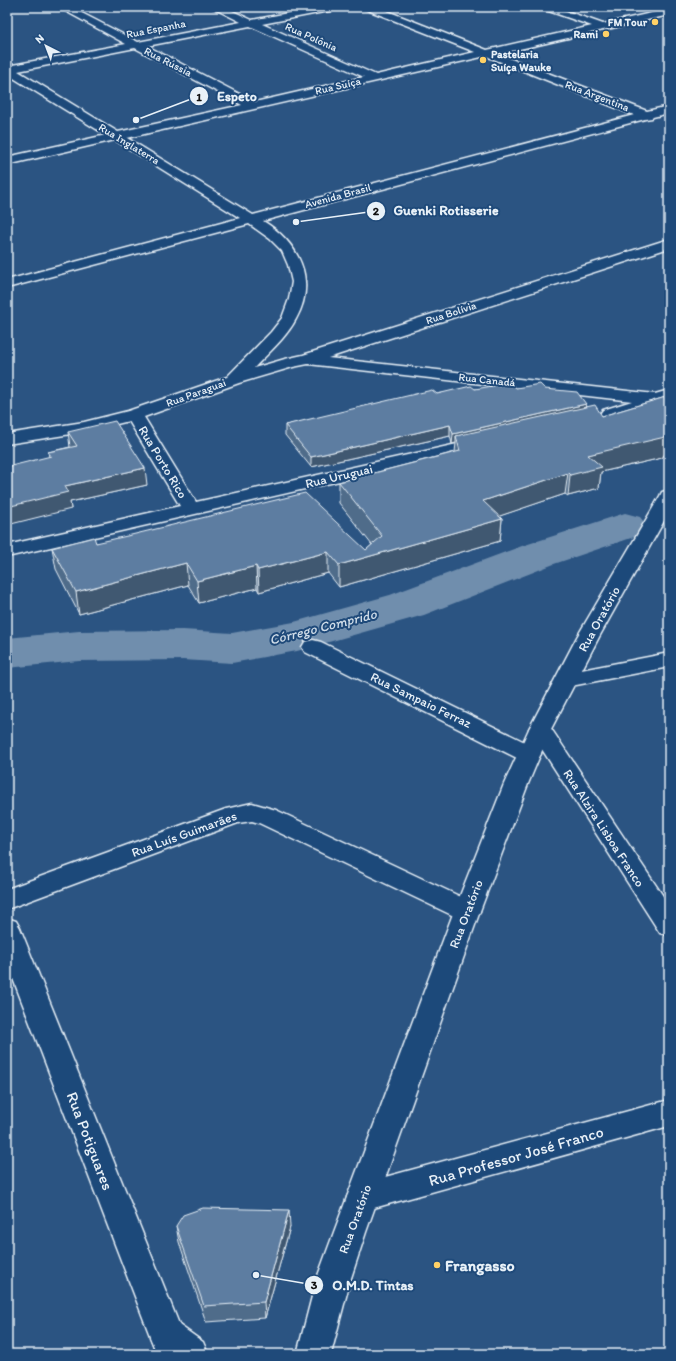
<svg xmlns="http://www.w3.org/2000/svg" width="676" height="1361" font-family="Itim,sans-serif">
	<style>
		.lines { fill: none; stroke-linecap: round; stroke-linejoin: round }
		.river { fill: #708ead; fill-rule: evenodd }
		.minor-casing { stroke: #e8f1f8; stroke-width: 3 }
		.major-casing { stroke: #e8f1f8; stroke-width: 3 }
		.minor { fill: #1f4a7a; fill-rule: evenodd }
		.major { fill: #1f4a7a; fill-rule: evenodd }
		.wall { fill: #506c8a; stroke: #e8f1f8 }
		.shaded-wall { fill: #415871; stroke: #e8f1f8 }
		.building { fill: #5d7da1; stroke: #e8f1f8 }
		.poi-dot { fill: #ffd166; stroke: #1f4a7a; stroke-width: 1.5 }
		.labels { text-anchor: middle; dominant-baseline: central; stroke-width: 4; stroke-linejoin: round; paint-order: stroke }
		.far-poi-label { font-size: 11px; font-weight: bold; fill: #e8f1f8; stroke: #1f4a7a; text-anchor: end }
		.far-street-label { font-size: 11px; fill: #e8f1f8; stroke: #1f4a7a }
		.street-label { font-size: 13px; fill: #e8f1f8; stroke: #1f4a7a }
		.water-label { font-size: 14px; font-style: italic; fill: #d0dde9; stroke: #1f4a7a }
		.near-street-label { font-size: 16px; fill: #e8f1f8; stroke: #1f4a7a }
		.near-poi-label { font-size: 16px; font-weight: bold; fill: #e8f1f8; stroke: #1f4a7a; text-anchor: start }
		.leader { fill: none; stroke: #e8f1f8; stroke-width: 1.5 }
		.callout-dot { fill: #e8f1f8; stroke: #1f4a7a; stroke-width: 1.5 }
		.mark-label { font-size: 12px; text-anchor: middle; font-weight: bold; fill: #111 }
		.callout-label { font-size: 14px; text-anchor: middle; font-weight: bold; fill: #e8f1f8; stroke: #1f4a7a; stroke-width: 4; stroke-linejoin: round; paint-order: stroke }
	</style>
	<rect width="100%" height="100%" fill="#2b5482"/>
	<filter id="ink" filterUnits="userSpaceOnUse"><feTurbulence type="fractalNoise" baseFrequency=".025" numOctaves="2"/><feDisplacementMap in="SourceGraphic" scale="8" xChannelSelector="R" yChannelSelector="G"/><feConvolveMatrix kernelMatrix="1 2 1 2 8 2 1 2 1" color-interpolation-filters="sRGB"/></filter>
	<g filter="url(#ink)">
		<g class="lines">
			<path class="river" d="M625,513L640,517L647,526L640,535L554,564L424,615L297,651L232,663L183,660L79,661L7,668V638L79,631L183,630L232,633L294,622L390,595L522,546Z"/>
			<g class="minor-casing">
				<path id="minor" d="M58,7H70L138,42L241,22L211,7H224L252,20L319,7H339L334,10L262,24L376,75L475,52L365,9L363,7H377L487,50L592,26L543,9L541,7H555L603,24L669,9V15L498,54L647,111L669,106V113L653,117L652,118L645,119L263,221C298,242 318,280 296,319C286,338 268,353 254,368L285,359L303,355L669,239V248L328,358L655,394L669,390V400L609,419L603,418L600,414L603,410L632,401L308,364L293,367L239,383L144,417L196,502L484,438L490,439L493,443L490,447L484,448L7,557V545L180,506L129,421L84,432L7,444V434L84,422L128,411L227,377L271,332L282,318L289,299L292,282L288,265L282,251L270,239L249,224L7,288V280L240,218L115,140L7,165V157L106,135L7,74V66L126,44ZM250,26L364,77L255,102L147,46ZM135,48L242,105L118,132L18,71ZM486,56L634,115L253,215L127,138Z
					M313,640L321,642L537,748L541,754L537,760L529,762L521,760L305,652L302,647L305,642Z
					M669,653V667L566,687L558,685L555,680L558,675L566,673Z
					M540,721L548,724L669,905V936L660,933L529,729L532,724Z
					M252,803L276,810L476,904L480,911L476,918L467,921L458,918L259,823L252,821L238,823L7,909V889L226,809Z
					M7,918L16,921L20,928L191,1354H157L7,963Z
					M669,1100V1126L363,1211L352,1207L347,1197L352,1187L363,1183Z"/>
			</g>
			<g class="major-casing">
				<path id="major" d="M669,490V512L599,637L551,729L528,784L480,911L366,1232L350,1281L331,1354H297L316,1281L334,1232L454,911L504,784L529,729L577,637L660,496L662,492Z
					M167,1320L179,1325L203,1342L208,1354H162L155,1349L150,1337L155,1325Z"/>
			</g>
			<use href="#minor" class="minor"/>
			<use href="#major" class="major"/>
		</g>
		<path class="wall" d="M516,388L545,389L602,416L669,396V448L662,458L601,472L599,488L568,496L565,494L499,516L502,519L500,541L339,587L328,573L259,592L257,588L199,603L188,585L79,614L56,569L52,548L96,543L366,550L372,545L339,503V482L455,452L456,443L452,444L450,436L311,467L285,435V425L437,394L475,389Z
			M68,432L147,485L70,502L71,509L49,457L48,452L70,447Z
			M176,1226L290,1227L265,1318L206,1322L179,1242Z"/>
		<path class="shaded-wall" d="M586,404L584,414L456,436V443L452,444L453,434Z
			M450,425V436L311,467V457Z
			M669,432V448L662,458L601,472L599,488L568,496L570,475L588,455Z
			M145,468L147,485L70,502L71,509L7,525V507L65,486Z
			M568,473L565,494L482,522L483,501Z
			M502,519L500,541L339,587V565Z
			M328,552V573L259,592L258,570Z
			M186,563L188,585L79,614L76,592Z
			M256,566L257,588L199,603L197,581Z
			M289,1210L290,1227L265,1318L264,1302Z"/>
		<path class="building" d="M511,383L516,388L540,384L545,389L577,392L586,404L453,434L450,425L311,457L285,425L432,390L437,394L471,386L475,389Z
			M669,396V432L665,437L588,455L602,467L570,475L568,473L483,501L502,519L339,565L328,552L258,570L256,566L197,581L186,563L76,592L52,548L94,537L96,543L127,536L305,493L366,550L382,536L339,482L460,451L456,436L595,405L602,416Z
			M115,421L145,468L65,486L68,492L7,507V467L51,456L48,452L77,446L68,432Z
			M203,1208L289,1210L264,1302L204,1306L176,1226L183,1215Z"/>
	</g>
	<g class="poi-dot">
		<circle cx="655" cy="22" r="4"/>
		<circle cx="606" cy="34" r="4"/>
		<circle cx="483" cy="60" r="4"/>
		<circle cx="437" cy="1265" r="4"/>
	</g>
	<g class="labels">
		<g class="far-poi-label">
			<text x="647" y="22">FM Tour</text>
			<text x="598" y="34">Rami</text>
			<text x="491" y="54" text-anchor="start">Pastelaria<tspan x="491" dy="13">Suíça Wauke</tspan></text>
		</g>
		<g class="far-street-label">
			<text transform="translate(156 29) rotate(-11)">Rua Espanha</text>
			<text transform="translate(311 37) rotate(24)">Rua Polônia</text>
			<text transform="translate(168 62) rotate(27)">Rua Rússia</text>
			<text transform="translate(338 86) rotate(-13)">Rua Suíça</text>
			<text transform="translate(597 96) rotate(21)">Rua Argentina</text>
			<text transform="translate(129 144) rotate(31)">Rua Inglaterra</text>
			<text transform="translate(338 196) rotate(-15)">Avenida Brasil</text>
			<text transform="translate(451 313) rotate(-18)">Rua Bolívia</text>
			<text transform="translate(487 380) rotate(6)">Rua Canadá</text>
			<text transform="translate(196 393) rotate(-20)">Rua Paraguai</text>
		</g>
		<g class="street-label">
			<text transform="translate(163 462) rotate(59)">Rua Porto Rico</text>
			<text transform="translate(339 476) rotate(-13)">Rua Uruguai</text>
			<text transform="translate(599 619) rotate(-61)">Rua Oratório</text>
			<text transform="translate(421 700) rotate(26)">Rua Sampaio Ferraz</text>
			<text transform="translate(604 828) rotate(57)">Rua Alzira Lisboa Franco</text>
			<text transform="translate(184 834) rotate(-20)">Rua Luís Guimarães</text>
			<text transform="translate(466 914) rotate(-69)">Rua Oratório</text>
			<text transform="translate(355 1219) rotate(-70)">Rua Oratório</text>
		</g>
		<g class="water-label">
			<text transform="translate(323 627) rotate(-14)">Córrego Comprido</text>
		</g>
		<g class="near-street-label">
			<text transform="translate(90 1141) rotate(69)">Rua Potiguares</text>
			<text transform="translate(516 1156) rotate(-16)">Rua Professor José Franco</text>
		</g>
		<g class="near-poi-label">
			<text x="445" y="1265">Frangasso</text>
		</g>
	</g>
	<path class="leader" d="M136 120L199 96M296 222L376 211M256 1275L314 1285"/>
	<g class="callout-dot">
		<circle cx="136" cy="120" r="4"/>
		<circle cx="296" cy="222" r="4"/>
		<circle cx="256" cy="1275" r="4"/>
		<circle cx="199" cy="96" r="10"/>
		<circle cx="376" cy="211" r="10"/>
		<circle cx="314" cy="1285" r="10"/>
	</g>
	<g class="mark-label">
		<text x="199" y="101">1</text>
		<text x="376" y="215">2</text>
		<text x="314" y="1289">3</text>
	</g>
	<g class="callout-label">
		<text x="237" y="101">Espeto</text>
		<text x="446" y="215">Guenki Rotisserie</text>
		<text x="373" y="1290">O.M.D. Tintas</text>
	</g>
	<rect width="676" height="1361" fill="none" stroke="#1f4a7a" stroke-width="24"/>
	<rect x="12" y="12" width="652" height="1337" fill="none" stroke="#e8f1f8" stroke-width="1.5" filter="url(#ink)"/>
	<g transform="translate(46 46) rotate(318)" stroke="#1f4a7a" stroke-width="3" paint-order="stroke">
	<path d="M0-3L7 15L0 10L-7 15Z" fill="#e8f1f8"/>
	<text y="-6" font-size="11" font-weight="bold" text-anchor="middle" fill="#e8f1f8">N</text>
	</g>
</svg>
